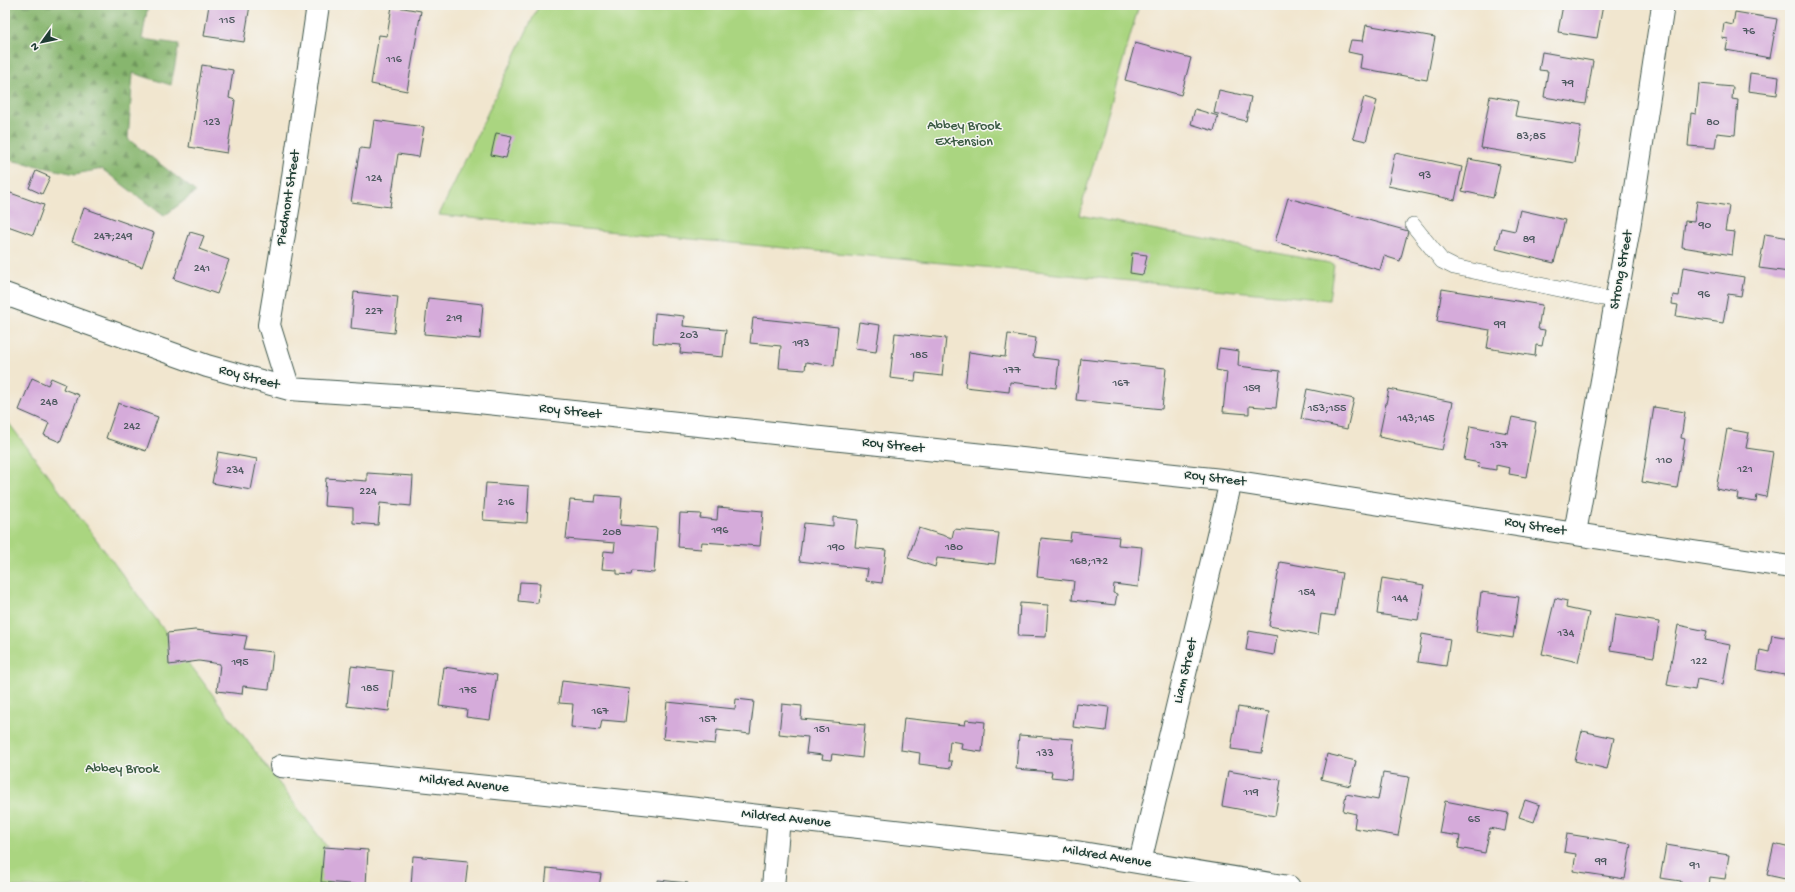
<svg xmlns="http://www.w3.org/2000/svg" width="1795" height="892" font-family="'Gochi Hand',sans-serif">
	<style>
		.forest { fill: url(#forest-firs); stroke: #537a51 }
		.park { fill: #aad580; stroke: #64895a }
		.building { fill: #d5abda }
		.lines { fill: none; stroke-linecap: round; stroke-linejoin: round }
		.service-casing { stroke: #3e564b; stroke-width: 16 }
		.minor-casing { stroke: #3e564b; stroke-width: 24 }
		.service { stroke: #fff; stroke-width: 15 }
		.minor { stroke: #fff; stroke-width: 22 }
		.labels { text-anchor: middle; dominant-baseline: central; stroke-width: 3; stroke-linejoin: round; paint-order: stroke }
		.number-label { font-size: 12px; fill: #4c585e }
		.park-label { font-size: 14px; fill: #3b5b43; stroke: #f6f6f2 }
		.street-label { font-size: 14px; fill: #1f3d34; stroke: #f6f6f2 }
	</style>
	<defs>
		<pattern id="forest-firs" width="22" height="20" patternUnits="userSpaceOnUse"><rect width="22" height="20" fill="#87b66e"/><path d="M5 1l3.5 6h-7zM16 11l3.5 6h-7z" fill="#6e955b"/></pattern>
	</defs>
	<rect width="100%" height="100%" fill="#f6f6f2"/>
	<filter id="ink" filterUnits="userSpaceOnUse"><feTurbulence type="fractalNoise" baseFrequency=".025" numOctaves="2"/><feDisplacementMap in="SourceGraphic" scale="8" xChannelSelector="R" yChannelSelector="G"/><feConvolveMatrix kernelMatrix="1 2 1 2 8 2 1 2 1" color-interpolation-filters="sRGB"/></filter>
	<filter id="wash" filterUnits="userSpaceOnUse"><feTurbulence type="fractalNoise" baseFrequency=".012" numOctaves="4" result="noise"/><feDisplacementMap in="SourceGraphic" scale="16" xChannelSelector="R" yChannelSelector="G"/><feGaussianBlur stdDeviation="0.9" result="paint"/><feColorMatrix in="noise" values="0 0 0 0 0 0 0 0 0 0 0 0 0 0 0 0 0 1.4 0 .05"/><feComposite in="paint" operator="in"/></filter>
	<g filter="url(#wash)">
		<rect width="100%" height="100%" fill="#f1e6cf"/>
		<path class="forest" d="M5,5H148L142,39L179,44L171,85L133,73L128,139L196,192L164,216L102,169L75,174L5,159Z"/>
		<path class="park" d="M539,5H1139L1079,215L1334,264L1329,300L439,215Z
			M5,418L357,887H5Z"/>
		<g id="blocks">
			<path class="building" d="M209,5H250L244,42L204,36Z
				M1563,5H1603L1597,38L1558,32Z
				M392,6L421,11L407,91L371,84L379,35L387,36Z
				M1735,12L1777,19L1770,58L1726,50L1728,39L1722,38L1724,23L1733,25Z
				M1366,25L1435,37L1427,80L1360,68L1362,55L1348,52L1351,40L1363,41Z
				M1135,43L1191,58L1181,95L1125,80Z
				M1542,52L1593,61L1586,104L1544,97L1548,71L1539,70Z
				M202,65L233,70L229,98L235,100L227,153L189,147Z
				M1750,73L1779,77L1777,95L1748,91Z
				M1699,84L1733,87L1732,99L1738,100L1735,135L1717,133L1715,148L1688,146L1691,113L1696,114Z
				M1219,90L1251,97L1246,121L1214,113Z
				M1490,96L1518,101L1515,116L1581,126L1575,163L1481,148Z
				M1364,97L1377,101L1366,141L1353,138Z
				M1195,109L1218,116L1214,131L1191,124Z
				M374,120L424,127L419,157L398,154L390,207L351,202L360,148L370,149Z
				M496,133L512,136L506,158L491,155Z
				M1395,153L1462,167L1455,200L1388,186Z
				M1469,159L1500,165L1493,198L1462,191Z
				M36,171L50,177L42,194L29,188Z
				M5,191L44,205L33,235L5,225Z
				M1288,198L1408,231L1400,261L1384,256L1380,270L1275,242Z
				M1697,201L1729,206L1725,231L1735,232L1732,255L1682,247L1685,221L1694,222Z
				M84,208L154,233L142,267L72,242Z
				M1520,210L1565,220L1554,263L1496,249L1501,228L1515,231Z
				M190,232L204,236L199,249L229,260L217,294L174,279Z
				M1765,234L1790,238L1789,272L1759,268Z
				M1132,253L1147,255L1143,275L1130,273Z
				M1683,267L1744,277L1741,296L1728,294L1723,323L1676,316L1678,305L1672,304L1673,295L1679,296Z
				M1442,289L1542,305L1538,329L1545,330L1542,346L1536,345L1535,356L1487,348L1490,330L1437,321Z
				M354,292L398,297L394,333L351,328Z
				M428,298L483,304L480,339L424,334Z
				M655,313L684,316L683,326L726,330L723,357L680,353L681,345L653,343Z
				M753,318L838,327L834,366L806,362L805,370L779,368L781,346L750,343Z
				M859,322L880,325L876,352L855,349Z
				M895,333L946,338L942,376L916,373L915,381L890,378Z
				M1008,334L1036,338L1033,357L1059,360L1056,388L1010,382L1009,392L965,387L969,352L1005,357Z
				M1219,348L1239,351L1238,366L1280,371L1276,408L1249,406V414L1223,412L1227,372L1216,370Z
				M1081,359L1166,368L1162,409L1076,400Z
				M32,378L48,385L51,378L65,384L63,389L79,395L60,442L44,435L49,423L19,410Z
				M1307,389L1354,399L1347,429L1301,419Z
				M1389,389L1453,402L1442,450L1379,437Z
				M118,403L158,417L146,451L106,438Z
				M1654,407L1685,412L1681,438L1685,439L1677,488L1642,482Z
				M1512,417L1536,422L1526,477L1509,474L1510,468L1496,465V470L1478,467L1480,463L1464,460L1470,426L1508,433Z
				M1727,429L1749,433L1746,448L1773,452L1766,497L1757,495L1756,502L1737,499L1738,493L1716,489Z
				M218,452L257,459L251,490L212,483Z
				M367,473L413,476L411,506L380,503L378,525L353,523V508L324,506L326,478L367,481Z
				M486,483L529,486L527,523L483,520Z
				M596,495L622,497L620,525L657,528L654,573L632,571L631,575L617,574V570L602,569L604,551L614,552L615,543L566,539L570,500L595,502Z
				M718,507L763,511L760,546L702,542L701,549L678,547L680,513L701,514L700,518L717,520Z
				M833,517L858,520L855,547L886,550L882,583L866,581L868,569L799,561L804,523L833,526Z
				M919,528L952,538L954,529L999,533L995,564L937,558L935,567L908,558Z
				M1071,532L1119,537L1118,545L1142,547L1138,587L1114,584L1113,593L1117,594L1115,605L1072,600L1074,581L1037,577L1041,538L1070,541Z
				M1280,562L1342,573L1335,616L1321,614L1318,635L1269,626Z
				M1382,578L1424,585L1418,620L1377,614Z
				M520,582L540,583L538,603L518,601Z
				M1481,592L1519,597L1513,638L1476,632Z
				M1555,598L1567,601L1566,608L1589,613L1578,662L1542,654Z
				M1020,603L1048,605L1046,637L1018,636Z
				M1615,615L1659,622L1654,657L1610,650Z
				M1678,625L1707,631L1705,640L1730,645L1723,684L1697,679L1695,690L1667,685Z
				M195,630L247,636L244,649L273,652L269,689L243,686L242,694L217,691L220,664L199,661L169,665L167,633Z
				M1249,631L1277,636L1274,655L1246,650Z
				M1422,634L1450,639L1446,666L1418,662Z
				M1772,635L1790,638V676L1757,670L1760,650L1769,652Z
				M351,666L393,671L389,711L347,706Z
				M444,667L497,675L490,720L466,717L467,710L439,706Z
				M562,681L629,689L625,722L602,720L600,730L571,727L573,704L559,703Z
				M736,699L754,701L750,734L717,730L715,744L663,739L667,702L735,709Z
				M1076,703L1109,707L1106,731L1073,727Z
				M782,704L802,706L801,719L865,725L862,758L832,754L831,760L822,759L823,755L806,753L808,737L779,734Z
				M1238,707L1269,712L1262,753L1231,749Z
				M904,718L965,725L966,720L985,722L982,752L961,749L962,743L950,741L948,761H952L951,768L919,764L920,753L901,750Z
				M1582,731L1614,738L1607,769L1575,761Z
				M1019,735L1074,739L1071,779L1051,777L1052,772L1016,769Z
				M1327,754L1356,761L1350,786L1321,779Z
				M1228,771L1281,780L1275,816L1222,806Z
				M1383,773L1409,777L1398,836L1354,828L1356,814L1343,811L1346,794L1378,800Z
				M1525,800L1540,805L1534,822L1519,817Z
				M1445,801L1508,813L1505,831L1490,828L1485,853L1458,848L1460,836L1439,833Z
				M1567,834L1631,844L1625,879L1573,871L1576,854L1564,852Z
				M1774,844L1790,848V880L1767,875Z
				M1666,845L1729,855L1725,879L1710,877L1709,887H1680L1681,881L1660,878Z
				M324,847L368,850L366,885L321,882Z
				M413,856L468,861L465,887H411Z
				M547,868L601,874L599,887H545Z
				M658,880L688,883V887H658Z"/>
		</g>
	</g>
	<g filter="url(#ink)">
		<use href="#blocks" fill-opacity="0" stroke="#3e564b" stroke-width="1"/>
		<g class="lines">
			<g class="service-casing">
				<path id="service" d="M1413,225L1442,261L1454,267L1617,301"/>
			</g>
			<g class="minor-casing">
				<path id="minor" d="M5,294L207,366L289,389L459,400L1231,481L1790,567
					M289,389L269,325L289,204L318,5
					M1575,533L1629,228L1663,5
					M281,766L653,804L1064,850L1289,887
					M1140,862L1231,481
					M773,887L779,818"/>
			</g>
			<use href="#service" class="service"/>
			<use href="#minor" class="minor"/>
		</g>
	</g>
	<g class="labels">
		<g class="number-label">
			<text x="227" y="21">115</text>
			<text x="1749" y="32">76</text>
			<text x="394" y="60">116</text>
			<text x="1568" y="84">79</text>
			<text x="212" y="123">123</text>
			<text x="1713" y="123">80</text>
			<text x="1531" y="137">83;85</text>
			<text x="1425" y="176">93</text>
			<text x="374" y="179">124</text>
			<text x="1705" y="226">90</text>
			<text x="113" y="237">247;249</text>
			<text x="1529" y="240">89</text>
			<text x="202" y="269">241</text>
			<text x="1704" y="295">96</text>
			<text x="374" y="312">227</text>
			<text x="454" y="319">219</text>
			<text x="1500" y="325">99</text>
			<text x="689" y="336">203</text>
			<text x="801" y="344">193</text>
			<text x="919" y="356">185</text>
			<text x="1012" y="371">177</text>
			<text x="1121" y="384">167</text>
			<text x="1252" y="389">159</text>
			<text x="49" y="403">248</text>
			<text x="1327" y="409">153;155</text>
			<text x="1416" y="419">143;145</text>
			<text x="132" y="427">242</text>
			<text x="1499" y="446">137</text>
			<text x="1664" y="461">110</text>
			<text x="1745" y="470">121</text>
			<text x="235" y="471">234</text>
			<text x="368" y="492">224</text>
			<text x="506" y="503">216</text>
			<text x="720" y="531">196</text>
			<text x="612" y="533">208</text>
			<text x="836" y="548">190</text>
			<text x="954" y="548">180</text>
			<text x="1089" y="562">168;172</text>
			<text x="1307" y="593">154</text>
			<text x="1400" y="599">144</text>
			<text x="1566" y="634">134</text>
			<text x="1699" y="662">122</text>
			<text x="240" y="663">195</text>
			<text x="370" y="689">185</text>
			<text x="468" y="691">175</text>
			<text x="600" y="712">167</text>
			<text x="708" y="720">157</text>
			<text x="822" y="730">151</text>
			<text x="1045" y="754">133</text>
			<text x="1251" y="793">119</text>
			<text x="1474" y="820">65</text>
			<text x="1601" y="862">99</text>
			<text x="1695" y="866">91</text>
		</g>
		<g class="park-label">
			<text x="964" y="126">Abbey Brook<tspan x="964" dy="16">Extension</tspan></text>
			<text x="122" y="769">Abbey Brook</text>
		</g>
		<g class="street-label">
			<text transform="translate(289 198) rotate(-81)">Piedmont Street</text>
			<text transform="translate(1622 270) rotate(-80)">Strong Street</text>
			<text transform="translate(249 378) rotate(15)">Roy Street</text>
			<text transform="translate(570 412) rotate(6)">Roy Street</text>
			<text transform="translate(893 446) rotate(6)">Roy Street</text>
			<text transform="translate(1215 479) rotate(7)">Roy Street</text>
			<text transform="translate(1535 527) rotate(9)">Roy Street</text>
			<text transform="translate(1186 671) rotate(-77)">Liam Street</text>
			<text transform="translate(464 784) rotate(6)">Mildred Avenue</text>
			<text transform="translate(786 819) rotate(6)">Mildred Avenue</text>
			<text transform="translate(1107 857) rotate(9)">Mildred Avenue</text>
		</g>
	</g>
	<rect width="1795" height="892" fill="none" stroke="#f6f6f2" stroke-width="20"/>
	<g transform="translate(42 42) rotate(237)" stroke="#f6f6f2" stroke-width="3" paint-order="stroke">
	<path d="M0-3L7 15L0 10L-7 15Z" fill="#1f3d34"/>
	<text y="-6" font-size="11" font-weight="bold" text-anchor="middle" fill="#1f3d34">N</text>
	</g>
</svg>
